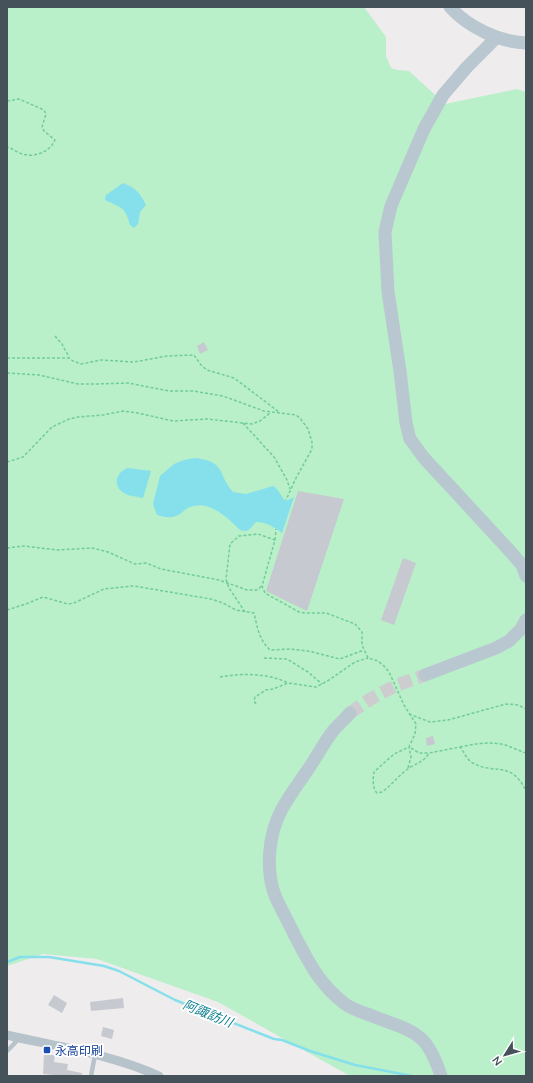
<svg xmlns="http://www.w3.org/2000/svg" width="533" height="1083" font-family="Mulish,'Noto Sans JP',sans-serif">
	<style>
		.green { fill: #b9efc9 }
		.water { fill: #85e0ec }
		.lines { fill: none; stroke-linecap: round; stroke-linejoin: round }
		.stream { stroke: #85e0ec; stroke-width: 2.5 }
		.building { fill: #c6cad0 }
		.secondary-tunnel { stroke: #cdcdd0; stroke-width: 13; stroke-dasharray: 13 6; stroke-linecap: butt }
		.path { stroke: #71cd97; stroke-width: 1.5; stroke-dasharray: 3 2; stroke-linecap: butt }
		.lane { stroke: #b7c3ca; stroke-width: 4.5 }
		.street { stroke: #b7c3ca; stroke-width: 9 }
		.secondary { stroke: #b9c7d1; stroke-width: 13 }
		.transit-dot { fill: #1a4fb4; stroke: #fff; stroke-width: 1.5 }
		.labels { text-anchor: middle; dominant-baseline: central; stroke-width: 3.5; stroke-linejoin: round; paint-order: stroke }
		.transit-label { font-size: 12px; fill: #164399; stroke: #fff; text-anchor: start }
		.water-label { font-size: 13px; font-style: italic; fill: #0b8190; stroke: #fff }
	</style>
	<rect width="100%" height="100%" fill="#efeced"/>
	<path class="green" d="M7,7H364L386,37V56L391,68L397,70L409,71L445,104L517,89L526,92V1076H350L218,1002L97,959L43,954L7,966Z"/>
	<path class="water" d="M123,183C136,188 140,193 146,205L140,212L138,224L134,228L130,225C125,206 121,208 105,200L106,195Z
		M195,458C227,462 217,474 233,492L246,494L273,486C279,489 280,496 286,501L294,497L282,533C274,527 267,522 256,522C250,528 249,533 240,530C226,516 206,497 186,509C183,511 181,514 178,515C171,519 163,517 157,515L153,504L160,476L174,464L184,460Z
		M128,468L151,471L143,498C137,496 130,497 124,493C112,486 116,472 128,468Z"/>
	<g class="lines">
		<path class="stream" d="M7,962L20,957H49L104,966L119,971L175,1000L274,1039L282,1040L310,1051L355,1065L412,1076"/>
	</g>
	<path class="building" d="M204,342L208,350L200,354L197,346Z
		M298,491L344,499L307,611L266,591Z
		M403,558L416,563L394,625L381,620Z
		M433,736L435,744L427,746L426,738Z
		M54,995L67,1003L62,1013L48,1005Z
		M123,998L124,1008L91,1011L90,1002Z
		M103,1027L114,1030L112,1039L101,1036Z
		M44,1055H55L54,1062L68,1064L67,1070L82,1073L81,1076H64L43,1074Z"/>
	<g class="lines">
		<path class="secondary-tunnel" d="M350,713L372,698L397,685L425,675"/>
		<path class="path" d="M7,101L19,99L44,110L46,114L42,127L44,131L55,140C50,152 34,158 22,154C16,152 12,148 7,147
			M55,336L62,344L69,357
			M7,358H69L73,361L81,364L101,360L134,362L167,356L194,355L201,365L207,370L234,378L279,412
			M7,373L39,375L78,384H97L128,383L169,391H193L223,396L264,411L296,415L300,418L308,429L312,442V449L296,478L286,500
			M243,423L274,457L287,480L290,489
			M7,462L23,457L52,427L69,419L78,417L103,415L123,411L138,413L173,421L207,419L252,424L260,421L270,413
			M275,540L276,529
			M7,548L24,546L57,550L92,548L108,552L135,564L146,563L161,569L219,580L247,590H257L262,586
			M7,610L26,604L43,597L68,604L74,603L104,589L134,586L211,599L223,603L236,610L254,613C257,626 259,640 270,650L289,649L308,651L340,659L364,650
			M245,612L229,588L226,579L230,544L239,536L258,534L275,540L262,586L265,593L299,612L305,613H326L355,624L362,632V645L368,658L378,661L384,666L389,672L404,705L416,724L415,734L409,747L394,754L374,772C373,778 372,788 377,793L382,792C392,785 399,775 409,768C417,763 424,762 429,753L460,747C464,752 466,758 471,762C494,776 511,759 526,791
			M264,658L287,659L308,672L322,684
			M220,677C242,673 268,673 288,683
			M256,704L254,701L255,697L266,690L273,689L288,683L316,687L329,680L355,662L368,658
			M409,714L430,722L448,720L506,704L518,705L526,709
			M460,747C474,744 490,741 505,745C512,747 519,751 526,753
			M411,748L419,753H428
			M408,768L411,757L409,747"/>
		<path class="lane" d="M7,1051L13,1045L19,1038
			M91,1076L95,1055"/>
		<path class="street" d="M7,1035C58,1047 111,1054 159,1076"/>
		<path class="secondary" d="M450,7C468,27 499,42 526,43
			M497,37L467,67L443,95L424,129L391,206L385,232L388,292L400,371L406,423L410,439L424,458L509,550L522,565L526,576
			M425,675L496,648L509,641L521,629L526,620
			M350,713C345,719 338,725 333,731C323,744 316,758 307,771C298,784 289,796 282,809C268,835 265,871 276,898C282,911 289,923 295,936C310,964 319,984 345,1004C352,1009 361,1012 370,1015C411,1032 426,1028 441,1076"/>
	</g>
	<rect class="transit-dot" x="43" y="1046" width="8" height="8" rx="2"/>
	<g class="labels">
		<g class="transit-label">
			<text x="55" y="1050">永高印刷</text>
		</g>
		<g class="water-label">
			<text transform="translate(208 1013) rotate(22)">阿諏訪川</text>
		</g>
	</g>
	<rect width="533" height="1083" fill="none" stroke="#45525a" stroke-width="16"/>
	<g transform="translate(505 1055) rotate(233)" stroke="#ffffff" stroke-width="3" paint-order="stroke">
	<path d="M0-3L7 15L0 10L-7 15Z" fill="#45525a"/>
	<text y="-6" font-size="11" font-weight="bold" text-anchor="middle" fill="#45525a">N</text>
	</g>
</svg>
